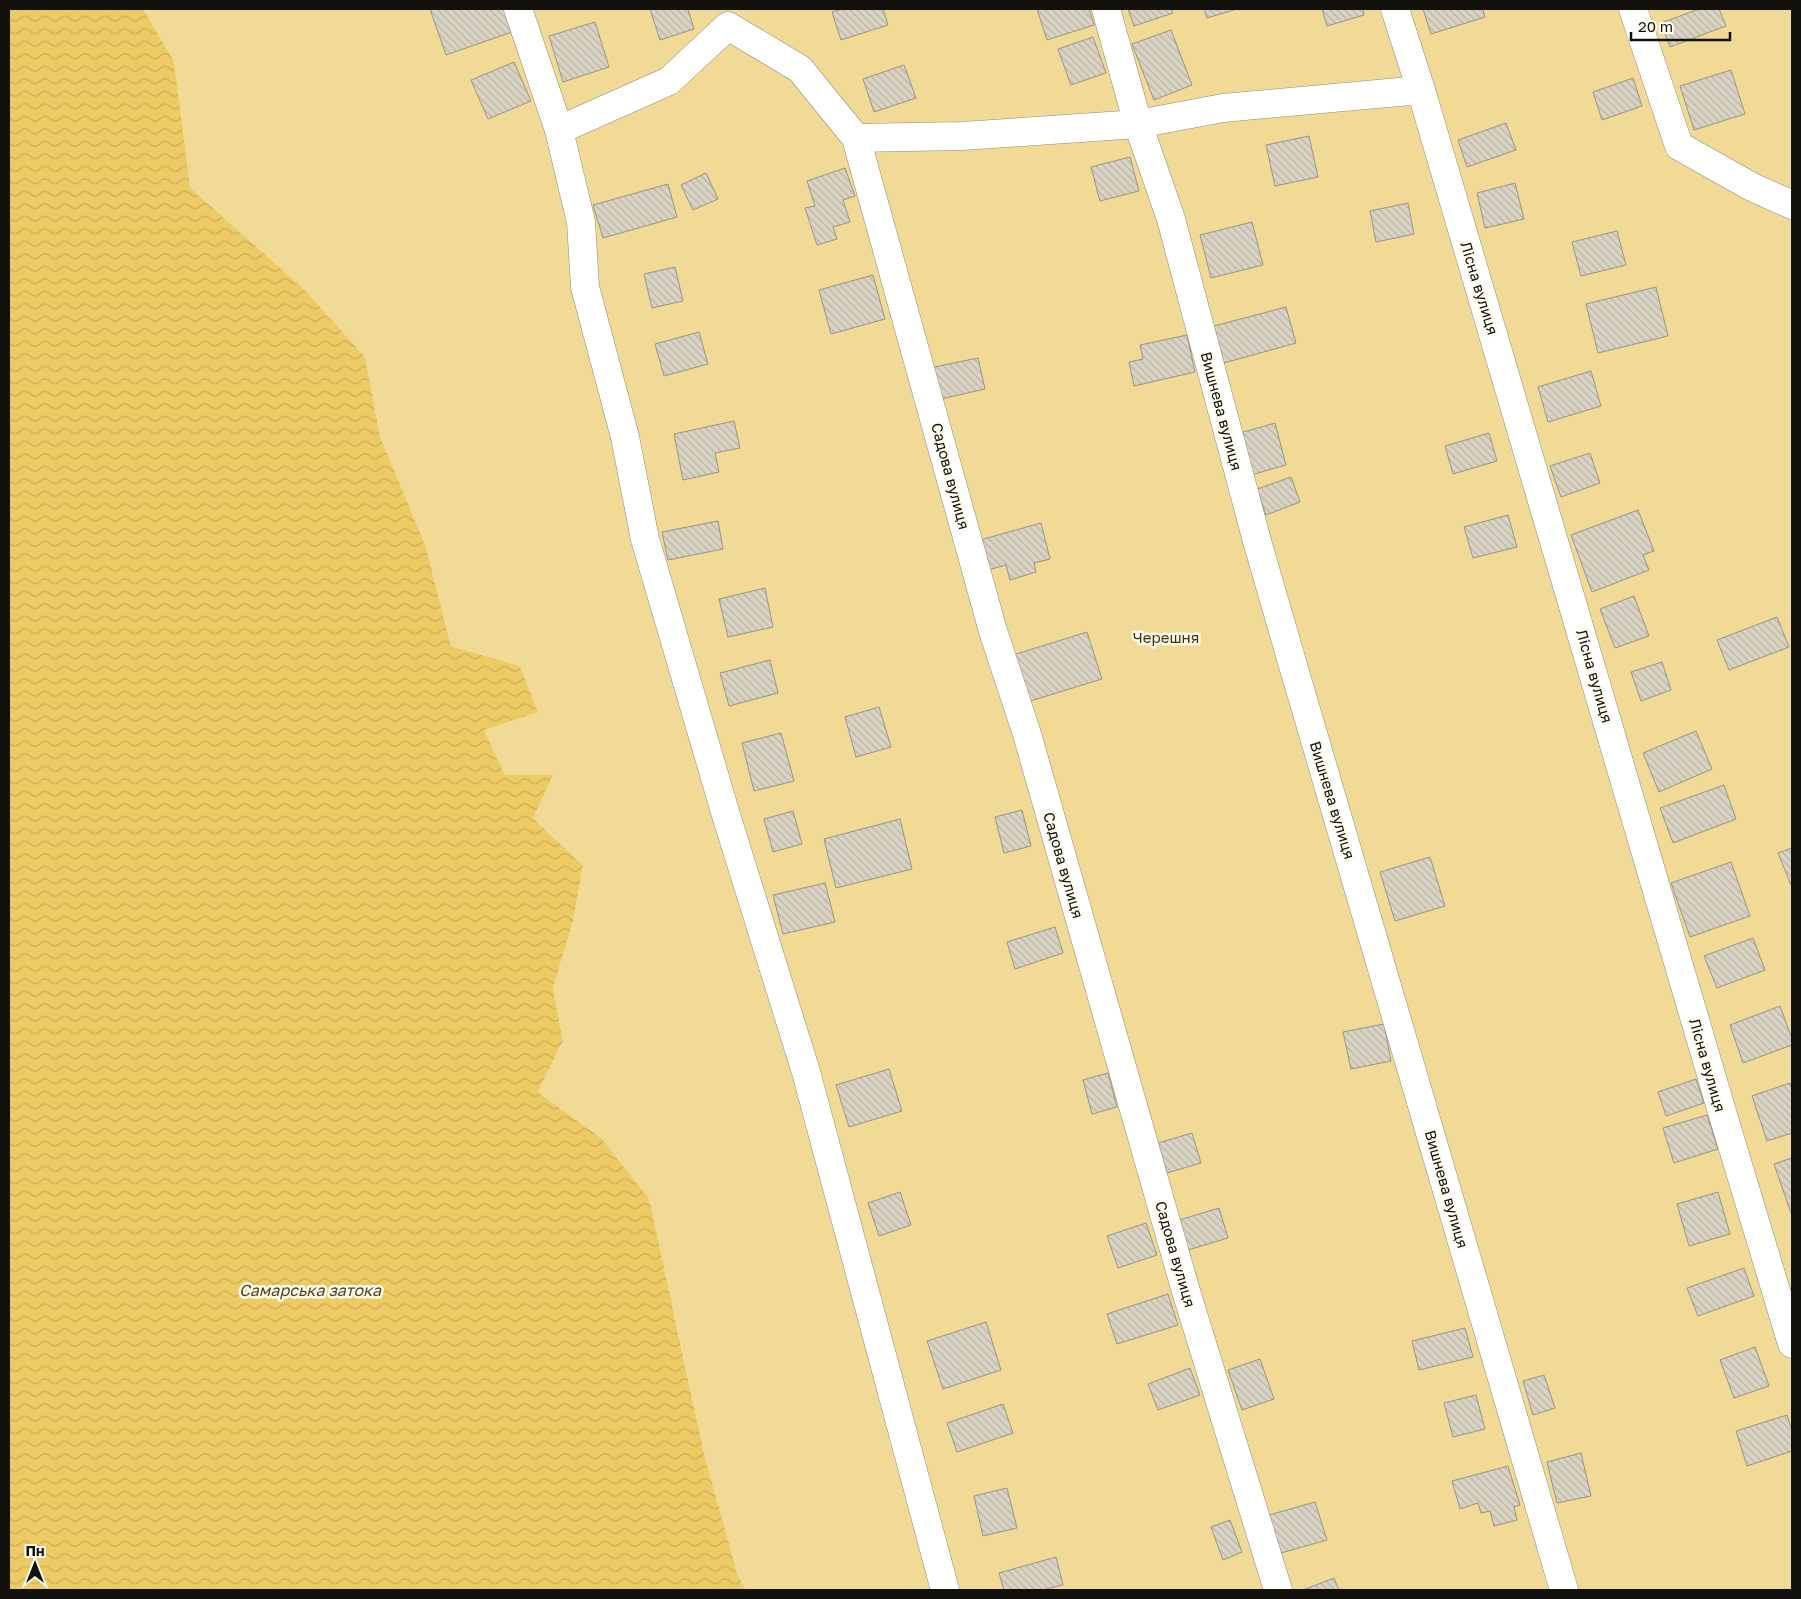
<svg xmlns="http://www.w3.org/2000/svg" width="1801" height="1599" font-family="'Golos Text',sans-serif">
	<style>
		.green { fill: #f1da95 }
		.water { fill: url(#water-waves) }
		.building { fill: url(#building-back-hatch); stroke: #989384 }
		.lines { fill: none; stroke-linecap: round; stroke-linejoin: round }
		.minor-casing { stroke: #908b7c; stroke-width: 29 }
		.minor { stroke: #fff; stroke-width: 28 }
		.labels { text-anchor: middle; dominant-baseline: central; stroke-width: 5; stroke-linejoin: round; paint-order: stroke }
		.street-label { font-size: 15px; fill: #13110b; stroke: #fefbf1 }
		.park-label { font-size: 15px; fill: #403204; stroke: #fefbf1 }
		.water-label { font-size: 16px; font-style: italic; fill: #53451a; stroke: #fefbf1 }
	</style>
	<defs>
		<pattern id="water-waves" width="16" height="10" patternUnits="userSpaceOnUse" patternTransform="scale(1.25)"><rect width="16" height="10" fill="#eccb64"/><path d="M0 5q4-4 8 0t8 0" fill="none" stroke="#caad55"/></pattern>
		<pattern id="building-back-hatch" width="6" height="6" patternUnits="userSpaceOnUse" patternTransform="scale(1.25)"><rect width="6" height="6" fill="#d9d3c3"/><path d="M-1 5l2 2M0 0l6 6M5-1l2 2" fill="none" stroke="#b9b4a6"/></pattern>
	</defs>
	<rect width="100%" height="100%" fill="#fefbf1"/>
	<path class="green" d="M143,9H1792V1590H746L738,1576L705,1457L675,1317L601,1138L538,1092L563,1041L553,988L573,922L583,867L532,818L505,775L484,730L537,711L520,666L451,646L426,547L380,436L365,357L304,289L189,188L174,61Z"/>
	<path class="water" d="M9,9H143L174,61L190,188L304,289L365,357L380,436L426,547L451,646L520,666L538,712L484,730L505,775H553L533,818L583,866L573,922L553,988L563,1041L538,1092L601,1138L649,1199L705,1457L738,1576L746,1590H9Z"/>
	<path class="building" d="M430,9H507L515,31L446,55Z
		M650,9H688L694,29L660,40Z
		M843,9H883L888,25L841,40L832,12Z
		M1037,9H1089L1094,25L1047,40Z
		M1128,9H1171L1173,13L1134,26Z
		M1204,9H1237L1207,18Z
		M1322,9H1363L1364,15L1327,26Z
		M1423,9H1483L1485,17L1431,34Z
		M1699,9H1719L1726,26L1670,47L1661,23Z
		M595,22L609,67L563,82L549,36Z
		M1171,30L1192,85L1154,100L1132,44Z
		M1093,37L1106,73L1071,85L1058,49Z
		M514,62L531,101L488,119L471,80Z
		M904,65L916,98L874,112L863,79Z
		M1731,70L1745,114L1694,130L1680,86Z
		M1633,78L1642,106L1602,120L1593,92Z
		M1506,123L1516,150L1467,167L1458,140Z
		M1309,136L1318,177L1275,186L1266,145Z
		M1130,157L1139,191L1100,201L1091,167Z
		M845,168L855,196L843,200L850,222L833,227L837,239L817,245L805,208L815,206L807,181Z
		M706,173L718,199L693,210L681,185Z
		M1515,183L1524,219L1485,228L1477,193Z
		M668,184L677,217L603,238L593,205Z
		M1408,203L1414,234L1376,242L1370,211Z
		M1252,222L1263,265L1211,278L1200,235Z
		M1617,231L1626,265L1581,276L1572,242Z
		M675,267L683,301L652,308L644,274Z
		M873,275L885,319L831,334L819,290Z
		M1656,287L1668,336L1598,353L1586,304Z
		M1286,307L1296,343L1224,363L1214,326Z
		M699,332L708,364L664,376L655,344Z
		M1187,335L1195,372L1134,386L1129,362L1143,359L1140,345Z
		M978,358L985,389L941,399L934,367Z
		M1591,371L1601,406L1548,422L1538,387Z
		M734,421L740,448L715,453L719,472L683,480L674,434Z
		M1275,423L1286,465L1251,475L1240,433Z
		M1489,433L1497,461L1453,474L1445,446Z
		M1590,453L1600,483L1561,497L1550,466Z
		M1291,477L1300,502L1266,515L1257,489Z
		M1638,510L1654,551L1643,555L1649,570L1592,592L1571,535Z
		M1508,515L1517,547L1473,558L1464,527Z
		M718,521L723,549L668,560L662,532Z
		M1041,523L1050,559L1034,563L1036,572L1010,580L1006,565L988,570L980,540Z
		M765,588L773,627L728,637L719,599Z
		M1634,596L1649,636L1615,648L1600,609Z
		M1777,617L1789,647L1729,670L1717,640Z
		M1087,632L1102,679L1027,702L1013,655Z
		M770,660L778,693L729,706L720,673Z
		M1662,662L1671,690L1641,701L1631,672Z
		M879,707L891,747L856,757L845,717Z
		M1696,731L1712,769L1659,792L1643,753Z
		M781,733L794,781L754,791L742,743Z
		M1724,785L1736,819L1673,843L1660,808Z
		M1022,810L1031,846L1004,853L995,817Z
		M793,811L802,844L773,852L764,819Z
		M900,819L912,869L836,888L824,839Z
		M1792,848V884L1791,885L1778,853Z
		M1430,857L1445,906L1395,921L1380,872Z
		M1731,862L1750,916L1690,937L1671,883Z
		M825,883L835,922L783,934L773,895Z
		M1055,927L1063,953L1015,969L1007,942Z
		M1753,938L1765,970L1717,988L1704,956Z
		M1780,1006L1792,1039V1045L1743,1063L1730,1025Z
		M1384,1024L1391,1061L1351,1069L1343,1032Z
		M889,1069L902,1111L849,1127L836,1085Z
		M1108,1073L1117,1107L1092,1114L1083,1080Z
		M1696,1079L1704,1103L1666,1116L1658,1092Z
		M1790,1083L1792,1090V1133L1767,1141L1752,1096Z
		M1707,1115L1718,1149L1674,1163L1663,1128Z
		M1192,1133L1201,1163L1167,1173L1158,1143Z
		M1792,1158V1212L1791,1213L1774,1164Z
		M900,1192L911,1225L879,1236L868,1203Z
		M1718,1192L1730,1234L1689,1246L1677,1204Z
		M1219,1208L1228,1238L1188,1250L1179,1220Z
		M1146,1223L1157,1255L1118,1268L1107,1236Z
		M1744,1268L1754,1296L1698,1316L1687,1288Z
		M1168,1294L1178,1325L1117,1344L1107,1314Z
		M986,1322L1001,1370L943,1389L927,1341Z
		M1465,1328L1473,1357L1419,1370L1412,1341Z
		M1755,1347L1769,1386L1734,1398L1720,1360Z
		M1260,1359L1274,1399L1242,1410L1228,1370Z
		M1190,1368L1200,1395L1158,1410L1148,1384Z
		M1544,1375L1555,1408L1533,1415L1523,1381Z
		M1476,1395L1485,1429L1453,1437L1444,1403Z
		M1003,1404L1013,1433L957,1452L947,1423Z
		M1787,1415L1792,1431V1451L1747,1466L1736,1431Z
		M1581,1453L1591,1496L1557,1503L1547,1462Z
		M1508,1466L1520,1505L1514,1507L1517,1520L1494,1526L1490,1511L1481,1513L1478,1503L1460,1509L1452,1481Z
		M1007,1488L1017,1528L983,1536L974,1496Z
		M1315,1502L1327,1540L1281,1553L1269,1515Z
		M1230,1520L1242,1552L1223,1560L1211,1527Z
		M1056,1557L1063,1585L1042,1590H1004L999,1573Z
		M1334,1578L1339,1590H1303Z"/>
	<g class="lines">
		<g class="minor-casing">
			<path id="minor" d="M518,9L559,130L581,222L585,287L625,437L645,539L726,815L806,1072L945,1590
				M1106,9L1138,124L1171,219L1257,541L1290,655L1564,1590
				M1395,9L1421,90L1723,1115L1792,1344
				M1633,9L1679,146L1752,187L1792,205
				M559,130L669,81L728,26L800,69L856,138L963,136L1138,124L1223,108L1421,90
				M856,138L993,631L1027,734L1185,1288L1278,1590"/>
		</g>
		<use href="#minor" class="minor"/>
	</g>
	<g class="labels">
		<g class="street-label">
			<text transform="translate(1480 288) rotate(73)">Лісна вулиця</text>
			<text transform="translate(1222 411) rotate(75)">Вишнева вулиця</text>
			<text transform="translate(951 476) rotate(75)">Садова вулиця</text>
			<text transform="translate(1595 676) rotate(74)">Лісна вулиця</text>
			<text transform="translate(1333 800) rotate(73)">Вишнева вулиця</text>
			<text transform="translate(1064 865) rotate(74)">Садова вулиця</text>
			<text transform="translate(1708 1065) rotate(74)">Лісна вулиця</text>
			<text transform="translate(1447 1189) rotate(74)">Вишнева вулиця</text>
			<text transform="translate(1176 1254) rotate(74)">Садова вулиця</text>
		</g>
		<g class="park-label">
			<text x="1166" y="637">Черешня</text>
		</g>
		<g class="water-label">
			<text x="310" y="1290">Самарська затока</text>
		</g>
	</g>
	<rect width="1801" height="1599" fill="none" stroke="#13110b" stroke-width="20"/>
	<g transform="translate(35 1564)" stroke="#fefbf1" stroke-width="4" paint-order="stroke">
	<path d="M0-4L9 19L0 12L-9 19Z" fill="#13110b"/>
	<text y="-8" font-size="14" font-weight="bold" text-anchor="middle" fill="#13110b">Пн</text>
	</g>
	<path d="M1631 32v8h99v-8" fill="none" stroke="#13110b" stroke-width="2.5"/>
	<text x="1638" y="32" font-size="15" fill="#13110b" stroke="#fefbf1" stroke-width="4" paint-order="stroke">20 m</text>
</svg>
